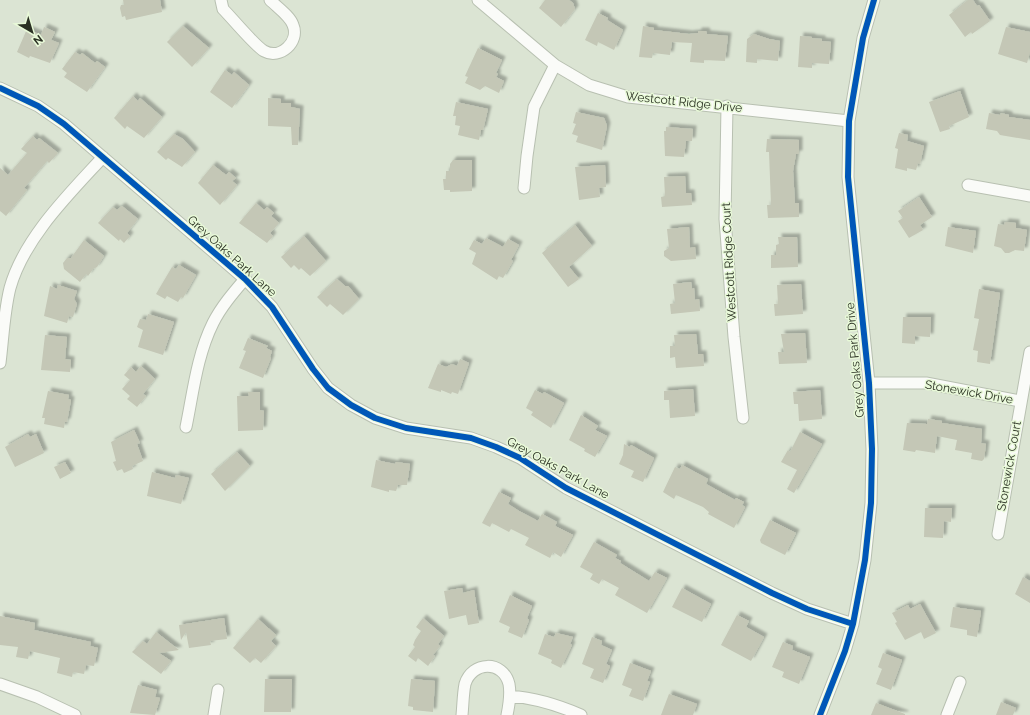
<svg xmlns="http://www.w3.org/2000/svg" width="1030" height="715" font-family="Raleway,sans-serif">
	<style>
		.building { fill: #c4c7b6; filter: url(#shadow) }
		.lines { fill: none; stroke-linecap: round; stroke-linejoin: round }
		.street-casing { stroke: #b8c0b1; stroke-width: 13 }
		.street { stroke: #fafbf8; stroke-width: 11 }
		.cycleway-casing { stroke: #e8f9d8; stroke-width: 8 }
		.cycleway { stroke: #0057b8; stroke-width: 6 }
		.labels { text-anchor: middle; dominant-baseline: central; stroke-width: 3; stroke-linejoin: round; paint-order: stroke }
		.street-label { font-size: 12px; fill: #2a3023; stroke: #e8f9d8 }
	</style>
	<defs>
		<filter id="shadow"><feDropShadow dx="3.5" dy="-3.5" stdDeviation="1" flood-color="#0004"/></filter>
	</defs>
	<rect width="100%" height="100%" fill="#dbe4d3"/>
	<path class="building" d="M123,0H160L162,12L126,20L125,16L122,17L120,8L121,5H124Z
		M545,0H569L573,3L575,9L561,27L539,8Z
		M968,0H973L977,6L979,5L990,21L972,34L971,32L965,37L949,15Z
		M598,13L608,18L607,20L623,30L614,50L598,42L597,46L585,40Z
		M183,26L209,48L192,67L167,42Z
		M643,26L654,28V30L689,34L698,33V31H706L707,34L728,36L725,61L704,60V63L690,62L692,43L672,42L670,55L653,53L652,58L639,57Z
		M44,27L55,32L51,40L59,43L50,63L30,56L29,58L17,52L27,29L41,35Z
		M1006,27L1030,32V52L1027,63L998,54Z
		M754,34L769,39L780,41L778,61L757,59V63L746,62L747,39Z
		M800,36L812,37V38L822,39V41L831,42L829,64L812,63V68L798,67Z
		M478,48L502,60L496,73L498,74L496,77L504,81L499,93L485,86L480,90L465,83L468,77L465,76Z
		M75,52L80,55L82,53L95,63L97,61L105,67L87,92L64,77L67,73L62,69Z
		M225,70L232,75L234,72L249,85L232,108L210,92Z
		M960,91L969,117L949,126L950,129L940,132L929,102Z
		M133,96L138,101L140,98L162,117L144,138L127,126L125,129L114,118Z
		M268,98L281,99V103H291V107L300,109L298,145H292L291,127L268,126Z
		M456,102L488,109L483,130H481L479,140L458,135L460,126L455,125L456,116H453Z
		M576,112L604,118L607,126L602,150L576,142L578,136L572,134L576,124L573,123Z
		M989,113L1000,115L1001,113L1009,115V117L1030,120V140L1000,135L997,131L986,129Z
		M666,127L693,129L692,141H686L684,157L665,156L664,131H666Z
		M899,133L908,135L907,141L924,146L920,164L918,163L916,170L907,168V171L895,168L898,149L895,148Z
		M174,134L183,139L195,152L182,167L168,158L166,160L157,152Z
		M33,136L37,140L39,138L58,153L49,163L47,161L24,188L27,190L6,216L0,211V168L8,175L27,153L21,149Z
		M767,139L799,140V154H796L793,171L795,203H799V217L768,218L767,205H771L769,152H766Z
		M453,160H472V191L450,192V190H444L443,179H446V171H450V164Z
		M213,165L226,175L229,172L236,178L232,181L237,185L220,205L198,183Z
		M605,165L606,187L599,188L600,197L579,200L575,167Z
		M685,176L686,193H691L692,205L662,207L661,197L665,196L664,177Z
		M919,197L932,217L920,225L923,230L909,238L898,221L903,218L898,211Z
		M256,203L264,210L267,207L274,213L271,216L279,223L270,233L273,236L267,243L239,223Z
		M122,206L138,219L127,233L130,236L124,243L120,239L119,241L98,223L113,207L117,210Z
		M1005,222L1016,223V228L1027,230L1024,251L1015,250L1009,253H1005L1001,248L994,246L998,224L1004,225Z
		M575,225L592,246L569,267L579,279L568,287L542,253Z
		M689,227L690,248L695,247L696,259L671,261L664,256V251L669,248L667,229Z
		M948,227L976,231L973,253L945,246Z
		M304,236L326,261L310,276L301,268L299,270L294,265L291,268L281,257Z
		M778,237H797L798,267L771,268V255H776V245L779,244Z
		M486,238L503,247L508,239L519,245L511,260L513,261L503,278L499,276L497,280L472,264L476,253L469,249L474,240L482,244Z
		M84,240L104,256L97,267L93,269L88,276L86,274L80,282L64,269L63,263L67,258H71Z
		M179,265L196,275L183,298L181,297L178,302L167,296L165,299L156,294L172,267L176,269Z
		M337,279L345,286H348L359,299L343,315L330,304L327,307L317,297Z
		M691,282L692,289L694,288L695,300L699,299L700,311L671,314L670,304L675,303L673,284Z
		M801,284L803,314L775,316L774,304H778L777,285Z
		M58,285L77,291L74,299L77,304L73,317L69,316L67,323L44,316L50,286L57,289Z
		M979,289L1000,293L990,364L977,362L978,351L973,350L979,319L974,318Z
		M148,314L174,322L163,355L138,347L143,330L137,327L140,319L146,320Z
		M903,317H931L930,337L915,336V344L902,343Z
		M805,333L807,363L779,364L778,352H784L781,334Z
		M696,334L698,354H703L704,366L676,368L675,357L670,358V346H675L674,335Z
		M45,335L67,337L65,359L71,360L70,372L41,370Z
		M248,338L268,346L266,348L272,351L270,357L271,358L263,378L239,368L246,351L243,350Z
		M460,359L469,363L458,394L452,392L451,394L441,390V392L428,388L438,364L446,367L452,364L457,366Z
		M141,366L155,379L143,394L146,396L137,407L127,399L130,396L122,389L130,380L124,375L131,367L136,372Z
		M693,389L695,416L670,418L669,400H664V391Z
		M535,390L543,394L544,392L564,403L551,428L531,415L533,412L526,408Z
		M820,390L822,419L799,421L798,404H794L793,392Z
		M48,391L69,395L68,399L71,400L67,422H65L64,428L44,424L45,418H42Z
		M248,392H260V410L264,411L263,430L238,431L237,396H249Z
		M581,415L598,426L595,430L607,436L595,457L584,451L585,449L569,440Z
		M928,419L942,421V423L982,429L981,443L986,444L984,459L982,461L971,459L972,453L955,450L957,440L937,436L935,453L916,450L915,452L903,450L907,423L927,424Z
		M134,430L140,443L137,444L143,461L132,466L133,469L124,473L122,469L117,471L113,462L116,461L111,442Z
		M800,432L822,444L794,493L787,489L797,470L781,462L788,450L790,452Z
		M28,434L30,437L36,434L44,453L15,467L5,447Z
		M624,444L630,447L631,445L654,458L643,482L631,477L634,471L619,464L623,455Z
		M237,452L250,466L225,491L211,474Z
		M376,460L395,464L396,462L410,464L407,485H398L396,491L389,490V492L371,487Z
		M65,462L71,473L60,479L54,467Z
		M682,465L708,479L706,484L735,500L736,498L744,502L742,505L745,507L734,528L708,514L709,512L703,507L676,495L674,499L663,492L675,467L680,469Z
		M152,472L175,478L176,475L189,478L181,504L147,496Z
		M499,492L511,498L508,504L519,511L538,521L542,514L557,522L555,526L573,535L561,557L553,552L550,558L525,545L529,538L511,529L509,532L492,523L490,527L482,523Z
		M925,508H952L951,522L944,521L943,538L924,537Z
		M770,520L796,533L785,555L761,543L760,540Z
		M594,542L617,555L615,558L621,561L620,563L649,581L655,572L667,578L647,613L615,595L619,588L602,579L599,584L590,579L593,574L580,567Z
		M1023,577L1030,581V603L1015,594Z
		M462,588L463,593L474,590L479,623L468,625L466,615L449,619L444,591Z
		M682,588L711,604L702,622L672,607Z
		M510,595L532,606L527,618L529,620L522,638L508,632L510,627L499,622Z
		M920,604L936,633L924,639L921,632L905,640L895,623L897,622L892,613L908,605L910,609Z
		M953,607L981,611L977,637L967,635V630L950,627Z
		M737,615L749,621L746,627L764,637L751,661L721,645Z
		M0,616L35,623L34,630L91,642L90,646L98,648L94,666L86,665L84,674L73,672L72,677L57,673L60,658L30,651L28,659L16,657L18,647L0,645Z
		M224,618L227,639L210,641L211,645L189,648L186,632L181,640L179,625Z
		M423,618L444,636L438,644L440,646L433,655L435,656L428,666L418,658L416,662L408,656L415,647L413,645L415,640L421,631L416,627Z
		M258,619L276,635L271,641L276,646L261,663L255,658L250,663L233,648Z
		M156,632L179,650L159,653L171,661L161,674L132,652L143,641L147,644Z
		M556,633L573,637L570,644L572,645L561,668L551,663L552,660L538,654L545,634L554,637Z
		M592,637L602,641L601,645L612,650L606,664L610,666L603,683L590,678L594,669L582,664Z
		M783,642L793,646L792,650L810,657L799,684L782,677L784,672L772,667Z
		M883,653L902,660L891,690L876,684L882,669L878,667Z
		M630,663L651,671L647,681L650,682L643,701L629,696L632,689L622,685Z
		M265,679H292L291,712H264Z
		M411,679L435,681L433,712L413,710V707L408,706Z
		M138,685L157,690L155,697L160,698L155,715L130,713Z
		M669,694L697,704L693,715H661Z
		M1001,702L1016,708L1013,715H996Z
		M876,703L905,714V715H871Z"/>
	<g class="lines">
		<g class="street-casing">
			<path id="street" d="M221,0L223,9C232,18 255,46 264,51C280,60 300,42 293,25C290,16 277,7 270,0
				M478,0L555,65L589,85L628,97L849,121
				M0,88L38,106L64,124L245,279L272,307L313,369L328,388L351,405L375,418L406,428L471,438L496,447L520,458L566,488L772,593L807,609L853,624
				M727,106L725,219L734,337L743,418
				M968,185L1030,196
				M524,188L527,156L534,107L555,65
				M0,363C3,339 4,312 10,288C24,238 69,194 103,157
				M869,383H926L1020,401
				M186,427C193,393 197,355 213,323C221,307 233,293 245,279
				M998,534L1030,352
				M0,684L37,697L75,715
				M510,696C536,698 558,705 581,715
				M214,715L218,690
				M462,715C463,705 463,694 465,684C472,661 503,660 509,684C511,695 509,705 507,715
				M820,715L845,651L853,624L865,560L871,503L872,449L869,383L848,177L849,121L863,38L874,0
				M947,715L960,682"/>
		</g>
		<use href="#street" class="street"/>
		<g class="cycleway-casing">
			<path id="cycleway" d="M0,88L38,106L64,124L245,279L272,307L313,369L328,388L351,405L375,418L406,428L471,438L496,447L520,458L566,488L772,593L807,609L853,624
				M820,715L845,651L853,624L865,560L871,503L872,449L869,383L848,177L849,121L863,38L874,0"/>
		</g>
		<use href="#cycleway" class="cycleway"/>
	</g>
	<g class="labels">
		<g class="street-label">
			<text transform="translate(684 102) rotate(6)">Westcott Ridge Drive</text>
			<text transform="translate(232 256) rotate(42)">Grey Oaks Park Lane</text>
			<text transform="translate(729 262) rotate(-93)">Westcott Ridge Court</text>
			<text transform="translate(855 360) rotate(-95)">Grey Oaks Park Drive</text>
			<text transform="translate(969 392) rotate(10)">Stonewick Drive</text>
			<text transform="translate(1009 466) rotate(-80)">Stonewick Court</text>
			<text transform="translate(558 468) rotate(29)">Grey Oaks Park Lane</text>
		</g>
	</g>
	<g transform="translate(32 32) rotate(142)" stroke="#e8f9d8" stroke-width="3" paint-order="stroke">
	<path d="M0-3L7 15L0 10L-7 15Z" fill="#2a3023"/>
	<text y="-6" font-size="11" font-weight="bold" text-anchor="middle" fill="#2a3023">N</text>
	</g>
</svg>
